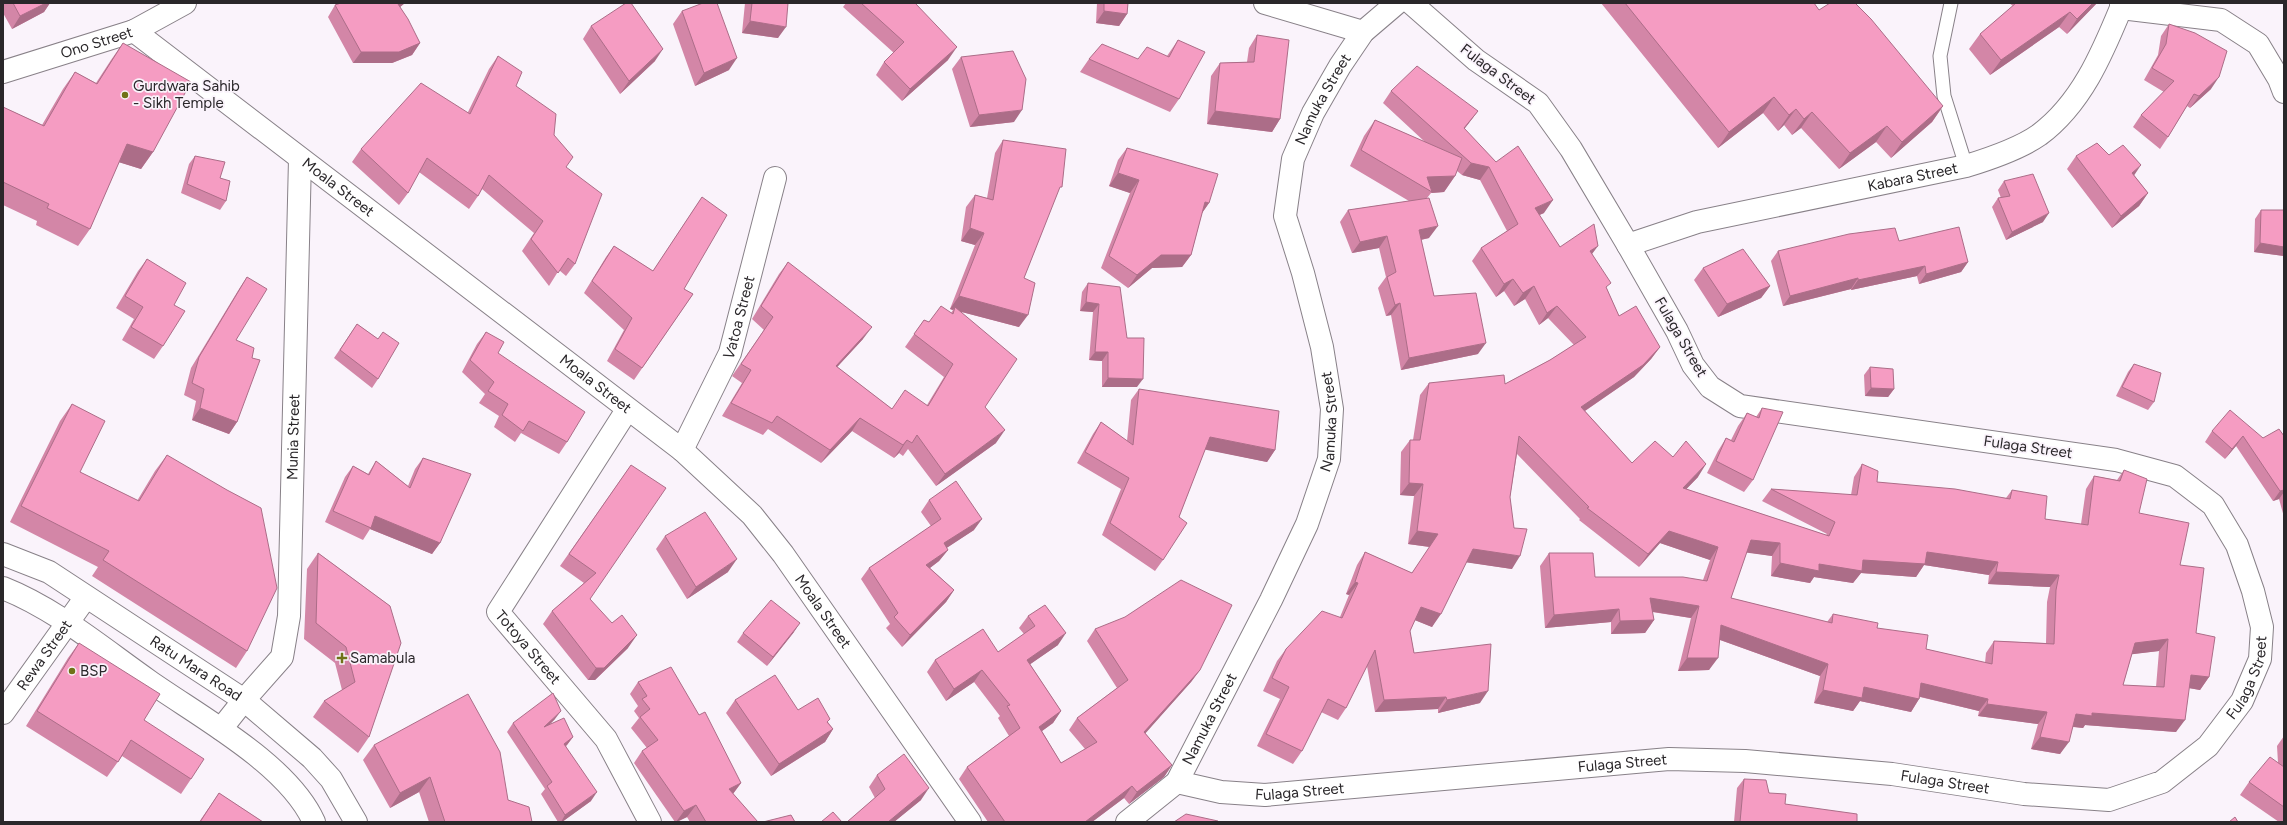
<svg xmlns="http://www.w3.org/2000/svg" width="2287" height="825" font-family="Figtree,sans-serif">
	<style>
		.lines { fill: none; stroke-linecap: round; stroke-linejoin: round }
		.service-casing { stroke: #888188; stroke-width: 15 }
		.minor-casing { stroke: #888188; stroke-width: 24 }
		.primary-casing { stroke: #888188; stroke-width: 24 }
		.trunk-casing { stroke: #888188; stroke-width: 24 }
		.service { stroke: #fff; stroke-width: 13 }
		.minor { stroke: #fff; stroke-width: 22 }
		.primary { stroke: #fff; stroke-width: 22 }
		.trunk { stroke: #fff; stroke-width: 22 }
		.wall { fill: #d386a7; fill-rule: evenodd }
		.shaded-wall { fill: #ac6d88 }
		.building { fill: #f59cc2; stroke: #ac6d88; fill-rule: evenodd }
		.poi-dot { fill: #6f7217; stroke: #faf3fb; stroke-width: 1.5 }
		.labels { text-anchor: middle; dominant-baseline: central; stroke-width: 3.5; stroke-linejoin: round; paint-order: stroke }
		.street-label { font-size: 15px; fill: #2a272a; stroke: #faf3fb }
		.poi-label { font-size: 15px; fill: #2a272a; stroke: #faf3fb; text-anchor: start }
	</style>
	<rect width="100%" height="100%" fill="#faf3fb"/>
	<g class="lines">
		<g class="service-casing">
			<path id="service" d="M1951,3L1940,56L1944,96L1966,166"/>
		</g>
		<g class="minor-casing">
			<g id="minor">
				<path d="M1265,3L1363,32"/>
				<path d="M2121,8L2221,20L2258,44L2279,79L2284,92"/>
				<path id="s1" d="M134,31L682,450L752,515L783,554L970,822"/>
				<path id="s2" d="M3,72L134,31L185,3"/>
				<path id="s3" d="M1628,245L1697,222L1966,166C1989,159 2019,149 2039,135C2081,104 2102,54 2121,8V3"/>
				<path id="s4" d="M627,410L498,612L606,739L650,822"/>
				<path id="s5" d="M682,450L730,353L775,178"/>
				<path id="s6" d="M244,700L282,657L289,616L300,159"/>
				<path id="s7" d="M1177,782L1221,792L1265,795L1669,759L1745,761L1892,774L2024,794L2109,800L2162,782L2208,746L2242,701L2260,659L2262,627L2253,591L2237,545L2213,505L2175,476L2116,460L1740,406L1710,387L1693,365L1677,331L1628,245L1571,149L1538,103L1476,60L1411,3"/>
				<path id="s8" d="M1127,822L1177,782L1271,600L1307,524L1329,459L1332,409L1322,347L1303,273L1285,216L1293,159L1313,113L1340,66L1363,32L1397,3"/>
			</g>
		</g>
		<g class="primary-casing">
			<g id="primary">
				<path id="s9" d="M3,713L86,597"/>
			</g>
		</g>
		<g class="trunk-casing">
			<g id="trunk">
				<path id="s10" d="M3,554L49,572L244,700L312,758L331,779L356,822"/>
				<path d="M3,588C56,609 102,648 149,681C200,717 288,764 314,822"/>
				<path d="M221,729L244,700"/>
			</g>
		</g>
		<use href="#service" class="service"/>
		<use href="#minor" class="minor"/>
		<use href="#primary" class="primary"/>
		<use href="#trunk" class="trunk"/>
	</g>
	<path class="wall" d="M3,3H50L44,12L12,29L3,13Z
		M341,3H405L400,7L420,43L412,55L392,63H353L328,17L335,5Z
		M745,3H788L778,38L742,33Z
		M846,3H915L948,60L902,101L876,75L884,62L894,53L843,7Z
		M1097,3H1128L1127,14L1119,26L1096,23Z
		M1601,3H1814L1819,10L1943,106L1932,122L1891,158L1876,142L1839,169L1801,128L1792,135L1784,125L1778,131L1763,113L1718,148Z
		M2009,3H2097L2067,34L2059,27L1990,75L1969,49L1980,34L2013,6Z
		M682,11L729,70L695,86L673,24Z
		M2169,24L2211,89L2190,108L2187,106L2168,137L2160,149L2133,127L2141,115L2164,92L2144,80L2158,55L2161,36Z
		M591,26L655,61L620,94L583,39Z
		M1257,35L1280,119L1272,132L1207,124L1211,76L1220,63L1247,62L1249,48Z
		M1178,40L1179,99L1170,112L1080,72L1089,59H1138L1167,56Z
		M123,43L153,152L141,169L119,162L90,229L78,246L36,225L37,221L3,205V107L42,125L63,89L75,72L96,83L111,60Z
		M498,56L516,86L554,135L566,167L575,264L566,276L559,270L549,286L522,251L534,233L482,189L478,196L469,209L419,172L408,193L399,205L352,162L361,149L468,112L489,69Z
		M961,57L1014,122L970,127L952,69Z
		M1391,91L1478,111L1464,129L1544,213L1539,215L1560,247L1592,254L1607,289L1619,316L1660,347L1651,359L1634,377L1585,411L1632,463L1673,457L1698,477L1686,489L1826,535L1827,534L1762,501L1771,489L1851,495L1854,477L1862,464L1877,482L2006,498L2012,490L2045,519L2081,524L2086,489L2094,476L2117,480L2124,470L2139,513L2180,565L2196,633L2209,677L2200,690L2189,688L2176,732L2085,725L2083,728L2073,727L2060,754L2031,749L2038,724L1978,716L1979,711L1920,697L1919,699L1911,712L1860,701L1853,711L1814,703L1820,676L1720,640L1709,670L1678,671L1691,618L1652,612L1654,620L1645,633L1611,634V622L1545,628L1540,566L1549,553L1595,577L1703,580L1710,560L1660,543L1639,567L1579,520L1580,519L1517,454L1510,497L1512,569L1466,562L1432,627L1415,620L1410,631L1414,653L1480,703L1438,713V709L1375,712L1367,666L1346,708L1338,720L1321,712L1302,751L1293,764L1257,746L1280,699L1263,691L1277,661L1286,649L1340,617L1349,595L1346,594L1357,565L1365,552L1412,573L1430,547L1408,544L1414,496L1400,495L1401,452L1410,440H1413L1420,395L1429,383L1505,384L1550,360L1574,345L1548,318L1539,325L1525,299L1514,306L1504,291L1496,297L1472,261L1481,248L1507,231L1480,180L1462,175L1457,171L1455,176L1444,192L1431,193L1427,198L1429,238L1421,240L1434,296L1478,354L1401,370L1391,315L1386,316L1378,288L1386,277L1379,248L1352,253L1340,222L1348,210L1409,201L1350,166L1364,136L1375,120L1425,142L1383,103ZM1746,552L1772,556L1771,576L1810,583L1814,577L1853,583L1861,573L1916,577L1924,565L1989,575L1988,584L2050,587L2047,602L2046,643L1994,641L1986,653L1985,663L1926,649L1877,628L1833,614L1827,622L1731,598ZM2159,651L2156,687L2123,685L2132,654Z
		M1003,140L1057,193L1024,278L1019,327L962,312L985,407L996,443L936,486L908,449L903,456L899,453L894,458L852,431L821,463L768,429L763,435L722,416L742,383L732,376L764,330L752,319L779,274L788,262L863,339L837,367L892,409L927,405L944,377L905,347L924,320L929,322L951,313L953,310L950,309L975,245L961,241L966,207L975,195L987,198L995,153Z
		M1127,148L1209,203L1202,213L1191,255L1182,267L1152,268L1128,288L1101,268L1130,193L1109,186L1118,160Z
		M2109,155L2134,175L2148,193L2139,206L2112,228L2067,169L2076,156Z
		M195,156L220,178L226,201L220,210L181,193L189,164Z
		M2004,181L2043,222L2006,240L1992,207L1998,198H2001L1998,190Z
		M702,197L684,289L693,294L634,380L607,361L624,330L584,293L606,257L614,246L653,271Z
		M2261,210H2284V256L2254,252L2255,219Z
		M1899,241L1968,262L1961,272L1919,284L1917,276L1851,290V289L1783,306L1771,261L1778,251Z
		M147,259L174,305L163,346L154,359L122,340L134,319L116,308L138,271Z
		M1703,268L1770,286L1761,298L1718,317L1694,280Z
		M247,277L236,340L237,422L229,434L192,420L196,401L184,395L191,368L239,289Z
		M1088,283L1127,338L1137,387H1102V361L1089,360L1093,312L1080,311L1082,292Z
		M357,324L378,339V379L372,388L334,358Z
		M486,332L498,353L567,442L559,454L521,433L515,442L494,427L499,416L479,403L485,394L462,372L477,344Z
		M2134,364L2154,402L2148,410L2116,396L2128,372Z
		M1870,367L1894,389L1888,397L1865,396L1864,375Z
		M1139,389L1275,450L1267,462L1205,449L1179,517L1163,560L1155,571L1102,535L1121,489L1077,463L1093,434L1101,422L1127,441L1131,400Z
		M72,404L80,472L137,501L155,471L167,455L247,651L236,668L92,576L98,567L10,522L60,421Z
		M1762,408L1753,480L1744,492L1707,473L1718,451L1726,438L1731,440L1738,426L1747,413L1756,417Z
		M2212,431L2263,438L2284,436V517L2279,499L2273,501L2236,446L2225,459L2205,442Z
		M423,458L440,543L432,554L370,529L363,540L325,522L345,477L353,466L368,474L376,461L408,486L415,469Z
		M631,465L590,599L628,648L595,680H588L543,624L552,611L584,583L560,566Z
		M929,500L974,530L946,548L948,550L939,561L930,568L954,590L946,602L902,647L886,628L890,624L861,579L869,568L931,526L921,512Z
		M665,536L728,572L687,599L656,549Z
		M318,553L390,606L369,737L358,753L313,717L324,701L342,690L335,663L304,639L307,569Z
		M1028,616L1058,645L1030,664L1061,711L1053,723L1042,731L1061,763L1085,749L1069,730L1077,718L1117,688L1087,641L1095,629L1200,670L1191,682L1145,733L1172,765L1164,777L1129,804L1124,798L1092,822H988L959,779L967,767L1009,736L998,718L1000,716L974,682L946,701L927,672L935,660L998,652L1024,634L1019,628Z
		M794,632L767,666L737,642L743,633Z
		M79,643L144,720L191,779L181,794L122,756L107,777L26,726L68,658Z
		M638,682L699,715L741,783L733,794L758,822H690L687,817L677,822H675L634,763L642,751L647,748L631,728L639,718L634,711L638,706L630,694Z
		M735,700L798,710L828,722L833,729L825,742L771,776L726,713Z
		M555,719L549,725L573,737L566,746L591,801L562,822H558L541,794L545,789L507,732L513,723Z
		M2284,736V822H2279L2240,795L2249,782L2278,763L2277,746Z
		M374,745L508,800L532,822H429L419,792L390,808L363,760Z
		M877,775L921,800L894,822H847L875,798L869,787Z
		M1744,779L1769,793L1785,804L1857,822H1734L1737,788Z
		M219,793L263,822H199Z"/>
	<path class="shaded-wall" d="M46,3H50L44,12L12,29L20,16Z
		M399,3H405L390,15Z
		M2093,3H2097L2067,34L2077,19Z
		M1104,11L1127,14L1119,26L1096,23Z
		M2070,12L2059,27L1990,75L2001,60Z
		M750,21L786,27L778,38L742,33Z
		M420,43L412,55L392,63H353L361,52Z
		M957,47L948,60L902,101L910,89Z
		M663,49L655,61L620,94L629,81Z
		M737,58L729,70L695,86L704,73Z
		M2219,77L2211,89L2190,108L2199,96Z
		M1774,97L1763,113L1718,148L1729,132Z
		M1943,106L1932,122L1891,158L1902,142Z
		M1796,109L1784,125L1778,131L1789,115Z
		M1022,110L1014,122L970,127L979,115Z
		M1215,111L1280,119L1272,132L1207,124Z
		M1478,111L1469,123L1455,141L1464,128Z
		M1812,112L1801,128L1792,135L1804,119Z
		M1887,126L1876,142L1839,169L1850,153Z
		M127,144L153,152L141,169L115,161Z
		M1471,163L1489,167L1480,180L1462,175Z
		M2141,165L2133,177L2132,173Z
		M1118,173L1139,180L1130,193L1109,186Z
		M1455,176L1444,192L1431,193L1432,192L1427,177Z
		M2148,193L2139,206L2112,228L2121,216Z
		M1553,200L1544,213L1526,221L1535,208Z
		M1205,202L1209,203L1200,216Z
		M2049,213L2043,222L2006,240L2012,232Z
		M1438,226L1429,238L1410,242L1419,230Z
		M970,228L984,233L975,245L961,241Z
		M1387,236L1379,248L1352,253L1360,242Z
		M2260,243L2284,247V256L2254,252Z
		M1598,246L1589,258L1590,251Z
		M1161,255H1191L1182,267L1152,268L1128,288L1137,275Z
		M1968,262L1961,272L1919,284L1926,274Z
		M1925,266L1917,276L1851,290L1858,280Z
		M1858,278L1851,289L1783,306L1790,296Z
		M1513,279L1504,291L1496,297L1504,284Z
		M1534,286L1525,299L1514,306L1523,293Z
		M1770,286L1761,298L1718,317L1727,304Z
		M959,296L1028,315L1019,327L954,310L955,307L953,310L950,309Z
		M1086,302L1099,304L1093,312L1080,311Z
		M1400,303L1391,315L1386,316L1395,305Z
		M1557,306L1548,318L1539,325L1547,313Z
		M872,327L863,339L827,378L836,366Z
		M1486,343L1478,354L1401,370L1409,358Z
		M1660,347L1651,359L1634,377L1573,419L1581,407Z
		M1095,352H1108L1102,361L1089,360Z
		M1108,378L1143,379L1137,387H1102Z
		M1871,388L1894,389L1888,397L1865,396Z
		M200,408L237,422L229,434L192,420Z
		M860,418L852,431L821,463L830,450Z
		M1005,430L996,443L936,486L945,474Z
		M2243,436L2236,446L2225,459L2232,449Z
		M1210,437L1275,450L1267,462L1202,449Z
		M907,440L899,453L894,458L903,445Z
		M1706,464L1698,477L1675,501L1683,488Z
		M1409,483L1423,484L1414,496L1400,495Z
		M2284,490V492L2279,499L2273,501L2280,491Z
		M375,516L440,543L432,554L370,529Z
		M982,519L974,530L936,555L944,543Z
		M1417,531L1438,534L1430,547L1408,544Z
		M1669,531L1718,547L1710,560L1660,543L1639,567L1648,554Z
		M1751,540L1780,543L1772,556L1742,552Z
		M1473,549L1520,556L1512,569L1464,562Z
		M948,550L939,561L918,577L926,565Z
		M1927,552L1998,562L1989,575L1924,565L1916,577L1861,573L1853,583L1814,577L1810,583L1771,576L1780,563L1819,564L1863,560Z
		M737,559L728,572L687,599L696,587Z
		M1996,572L2059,575L2050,587L1988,584Z
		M1355,582L1358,583L1349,595L1346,594Z
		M954,590L946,602L902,647L910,635Z
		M1650,598L1699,606L1691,618L1642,610Z
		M1421,607L1441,614L1432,627L1412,619Z
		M1619,609L1611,622L1545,628L1554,615Z
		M1654,620L1645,633L1611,634L1620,621Z
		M800,623L794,632L767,666L773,657Z
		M1721,625L1828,664L1820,676L1712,637Z
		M1066,633L1058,645L1019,672L1027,660Z
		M637,635L628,648L595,680H588L596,668Z
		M2168,639L2159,651L2126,655L2135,643Z
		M1687,658H1718L1709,670L1678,671Z
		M982,670L974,682L946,701L954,689Z
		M1200,670L1191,682L1136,744L1144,732Z
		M2191,675L2209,677L2200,690L2183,687Z
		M1921,683L1988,699L1979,711L1913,695Z
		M1864,687L1919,699L1911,712L1860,701L1853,711L1814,703L1823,690Z
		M1488,691L1480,703L1438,713L1447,700Z
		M1446,697L1438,709L1375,712L1384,700Z
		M1987,704L2047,712L2038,724L1978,716Z
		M561,711L555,719L538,736L544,727Z
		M1061,711L1053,723L1031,739L1039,727Z
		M2092,713L2185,720L2176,732L2085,725L2083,728L2067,726L2076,714Z
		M833,729L825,742L771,776L779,764Z
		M573,737L567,745L558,752L564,744Z
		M2040,737L2069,742L2060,754L2031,749Z
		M1172,765L1164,777L1129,804L1137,792Z
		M430,777L419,792L390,808L400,793Z
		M741,783L732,795L729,789Z
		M1132,786L1124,798L1092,822H1085Z
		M929,788L921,800L894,822H888Z
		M597,792L591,801L562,822H561L565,815Z
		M696,805L687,817L676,822L684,811Z"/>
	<path class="building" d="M13,3H46L20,16Z
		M341,3H399L398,4L408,19L420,43L399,52H361L335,5Z
		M626,3H631L663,49L629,81L591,26Z
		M703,3H717L737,58L704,73L682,11Z
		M752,3H788L786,27L750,21Z
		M861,3H915L957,47L910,89L884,62L904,42Z
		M1104,3H1128L1127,14L1104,11Z
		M1625,3H1814L1819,10L1830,3H1855L1871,19L1943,106L1902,142L1887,126L1850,153L1812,112L1804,119L1796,109L1789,115L1774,97L1729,132Z
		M2016,3H2093L2077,19L2070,12L2001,60L1980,34Z
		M2169,24L2195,33L2227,51L2219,77L2199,96L2194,94L2168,137L2141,115L2174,81L2152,68L2166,44Z
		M1257,35L1289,40L1280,119L1215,111L1220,63L1254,62Z
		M1178,40L1205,52L1179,99L1089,59L1102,44L1138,59L1147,47L1169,57Z
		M123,43L191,82L153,152L127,144L90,229L47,208L49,204L3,182V107L44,126L75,72L97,84Z
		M1013,51L1026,79L1022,110L979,115L961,57Z
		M498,56L522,72L516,86L556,114L554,135L573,157L566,167L602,194L575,264L568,258L558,273L531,239L543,221L489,175L478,196L427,158L408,193L361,149L421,83L470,114Z
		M1417,66L1478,111L1464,128L1496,162L1518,146L1553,200L1535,208L1560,247L1594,224L1598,246L1590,251L1611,283L1606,287L1619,316L1636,306L1660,347L1643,365L1581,407L1632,463L1655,441L1673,457L1686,441L1706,464L1683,488L1829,536L1835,522L1771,489L1857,495L1862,464L1878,471L1877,482L1955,489L2010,499L2012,490L2047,496L2045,519L2088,525L2094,476L2120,481L2124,470L2147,479L2139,513L2189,523L2180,565L2204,568L2196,633L2215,637L2209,677L2191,675L2185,720L2092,713V716L2076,714L2069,742L2040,737L2047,712L1987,704L1988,699L1921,683L1919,699L1864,687L1862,698L1823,690L1828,664L1721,625L1718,658H1687L1699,606L1650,598L1654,620L1620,621L1619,609L1554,615L1549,553H1593L1595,577H1683L1707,581L1718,547L1669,531L1648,554L1587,508L1589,507L1519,436L1510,497L1514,528L1527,529L1520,556L1473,549L1441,614L1421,607L1410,631L1414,653L1491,644L1488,691L1447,700L1446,697L1384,700L1375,650L1346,708L1328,699L1302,751L1266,734L1289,687L1272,678L1286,649L1322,611L1342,618L1358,583L1355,582L1365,552L1412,573L1438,534L1417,531L1423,484L1409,483L1410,440H1420L1429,383L1504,375L1505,384L1550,360L1586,337L1557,306L1547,313L1534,286L1523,293L1513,279L1504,284L1481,248L1518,224L1489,167L1471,163L1391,91ZM1751,540L1780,543V563L1819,571V564L1862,571L1863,560L1925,564L1927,552L1998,562L1996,572L2059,575L2056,590L2054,644L1994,641L1992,664L1926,649L1928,635L1877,628L1878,623L1833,614L1832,623L1731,598ZM2168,639L2164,687L2123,685L2135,643Z
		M1375,120L1462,158L1455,176L1427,177L1432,192L1361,150Z
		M1003,140L1066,149L1062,187H1060L1024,278L1035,283L1028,315L959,296L984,233L970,228L975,195L993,200Z
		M2097,143L2109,155L2123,145L2141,165L2132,173L2148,193L2121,216L2076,156Z
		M1127,148L1218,174L1209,203L1205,202L1191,255H1161L1137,275L1109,256L1139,180L1118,173Z
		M195,156L225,162L220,178L230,181L226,201L187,184Z
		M2033,174L2049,213L2012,232L1998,198L2010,196L2004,181Z
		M702,197L727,215L684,289L693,294L642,368L615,349L632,318L592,281L614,246L653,271Z
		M1429,198L1438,226L1419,230L1434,296L1476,293L1486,343L1409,358L1400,303L1395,305L1387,277L1396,272L1387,236L1360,242L1348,210Z
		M2261,210H2284V247L2260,243Z
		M1959,227L1968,262L1926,274L1925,266L1858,280V278L1790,296L1778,251L1849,234L1895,228L1899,241Z
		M1743,249L1770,286L1727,304L1703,268Z
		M147,259L186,283L174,305L185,311L163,346L131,327L143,307L125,296Z
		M788,262L872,327L836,366L892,409L905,390L928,406L953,364L914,334L924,320L929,322L941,306L953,314L955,307L1017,359L985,407L1005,430L945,474L917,435L912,443L907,440L903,445L860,418L830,450L777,416L772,423L731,403L751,370L741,364L773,317L761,306Z
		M247,277L267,289L236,340L254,348L252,358L260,360L237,422L200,408L204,389L192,383L199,357Z
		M1088,283L1120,287L1127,338H1144L1143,379L1108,378V352H1095L1099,304L1086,302Z
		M357,324L378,339L383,332L399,343L378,379L340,350Z
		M486,332L504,342L498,353L585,412L567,442L529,421L523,431L502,415L508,404L488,391L494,382L470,360Z
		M2134,364L2161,373L2154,402L2122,387Z
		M1870,367L1893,369L1894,389L1871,388Z
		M1139,389L1279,411L1275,450L1210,437L1179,517L1187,523L1163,560L1110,523L1129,478L1085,452L1101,422L1133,445Z
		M72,404L105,421L80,472L139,501L167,455L227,490L261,508L277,588L247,651L103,560L109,551L21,506Z
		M1762,408L1783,412L1753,480L1716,461L1726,438L1734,442L1747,413L1759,418Z
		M2230,410L2263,438L2279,429L2284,436V490L2280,491L2243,436L2232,449L2212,431Z
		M423,458L471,474L440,543L375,516L371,528L333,511L353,466L369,475L376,461L410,488Z
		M631,465L666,488L590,599L612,623L622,615L637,635L604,668H596L552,611L596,573L569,554Z
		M956,481L982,519L944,543L948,550L926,565L954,590L910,635L894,617L898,613L869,568L941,519L929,500Z
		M705,512L737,559L696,587L665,536Z
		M318,553L390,606L401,643L369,737L324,701L355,682L346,647L316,623Z
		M1181,580L1232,605L1200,670L1144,732L1172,765L1137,792L1132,786L1085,822H1005L967,767L1020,728L1007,706L1010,705L982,670L954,689L935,660L983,629L998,652L1035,626L1028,616L1045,605L1066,633L1027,660L1061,711L1039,727L1061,763L1097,742L1077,718L1128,680L1095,629L1125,617Z
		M771,600L800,623L773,657L743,633Z
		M79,643L160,694L144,720L204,759L191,779L131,740L118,762L37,711Z
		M671,667L699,715L705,712L741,783L729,789L758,822H706L696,805L684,811L642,751L658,740L640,717L650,709L642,699L647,696L638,682Z
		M775,675L798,710L818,698L830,719L827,722L833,729L779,764L735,700Z
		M553,693L561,711L544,727L564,718L573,737L564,744L597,792L565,815L547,786L552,782L513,723Z
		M468,694L500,752L508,800L529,807L532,822H445L430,777L400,793L374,745Z
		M904,754L929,788L888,822H847L885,789L877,775Z
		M2270,757L2284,767V807L2249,782Z
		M1744,779L1766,780L1769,793L1786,794L1785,804L1857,814V822H1740Z
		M219,793L263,822H200Z
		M833,812L842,822H821Z
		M1186,814L1218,821L1219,822H1174Z
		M791,815L795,822H763Z
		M2235,817L2238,822H2229Z"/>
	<g class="poi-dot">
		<circle cx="125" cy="95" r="4"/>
		<path d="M340 652h4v4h4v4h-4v4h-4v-4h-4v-4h4z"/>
		<circle cx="72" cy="671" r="4"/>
	</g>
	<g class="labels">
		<g class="street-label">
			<text stroke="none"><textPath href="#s2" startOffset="98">Ono Street</textPath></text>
			<text transform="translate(1498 74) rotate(37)">Fulaga Street</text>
			<text stroke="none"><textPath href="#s8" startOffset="795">Namuka Street</textPath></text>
			<text stroke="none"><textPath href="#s3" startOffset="293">Kabara Street</textPath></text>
			<text stroke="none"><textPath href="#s1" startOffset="257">Moala Street</textPath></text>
			<text stroke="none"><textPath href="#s5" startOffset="145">Vatoa Street</textPath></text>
			<text transform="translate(1681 337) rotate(60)">Fulaga Street</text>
			<text stroke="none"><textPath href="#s1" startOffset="581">Moala Street</textPath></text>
			<text stroke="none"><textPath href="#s8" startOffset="459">Namuka Street</textPath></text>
			<text stroke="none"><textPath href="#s6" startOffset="278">Munia Street</textPath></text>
			<text transform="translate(2028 447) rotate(8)">Fulaga Street</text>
			<text stroke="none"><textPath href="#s1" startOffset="905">Moala Street</textPath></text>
			<text stroke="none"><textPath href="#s4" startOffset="286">Totoya Street</textPath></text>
			<text stroke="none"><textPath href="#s9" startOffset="71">Rewa Street</textPath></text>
			<text stroke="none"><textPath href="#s10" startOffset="225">Ratu Mara Road</textPath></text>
			<text stroke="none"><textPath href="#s7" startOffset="1132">Fulaga Street</textPath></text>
			<text stroke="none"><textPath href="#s8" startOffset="135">Namuka Street</textPath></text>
			<text stroke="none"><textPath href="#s7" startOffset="448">Fulaga Street</textPath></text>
			<text stroke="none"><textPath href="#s7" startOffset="772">Fulaga Street</textPath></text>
			<text stroke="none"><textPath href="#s7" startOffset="124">Fulaga Street</textPath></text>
		</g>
		<g class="poi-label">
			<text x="133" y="86">Gurdwara Sahib<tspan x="133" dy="17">- Sikh Temple</tspan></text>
			<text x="350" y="658">Samabula</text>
			<text x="80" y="671">BSP</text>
		</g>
	</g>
	<rect width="2287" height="825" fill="none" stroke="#2a272a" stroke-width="8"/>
</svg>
